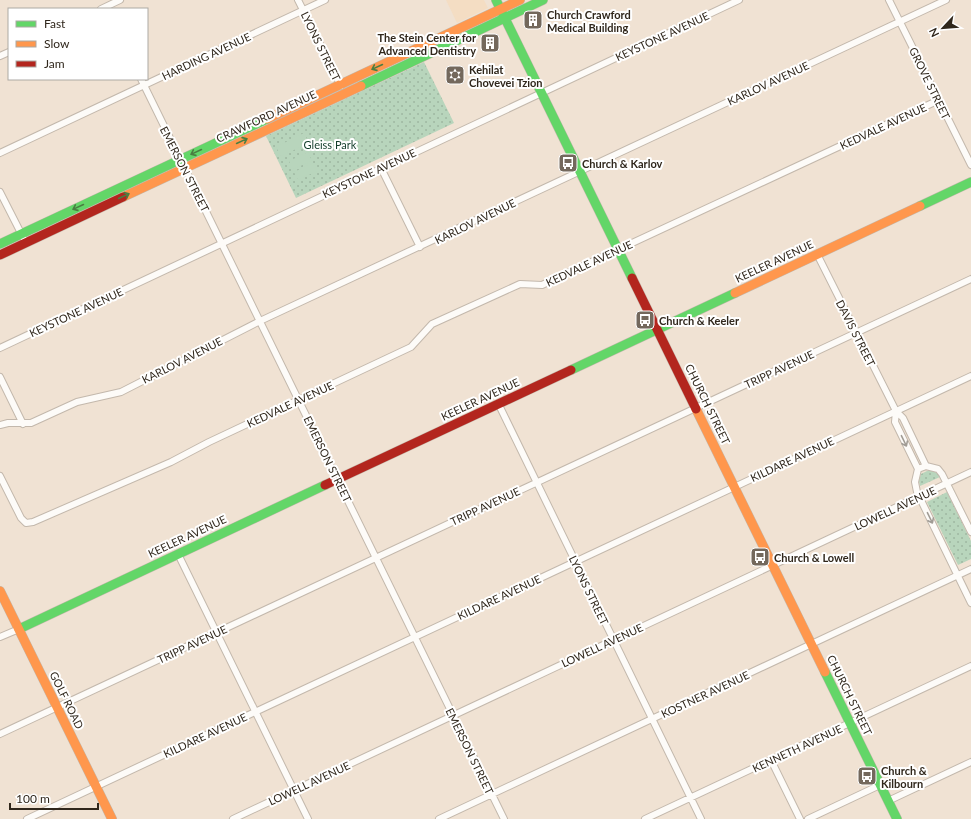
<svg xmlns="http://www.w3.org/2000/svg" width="971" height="819" font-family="Lato,sans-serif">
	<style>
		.built { fill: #f4ddc3 }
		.grass { fill: url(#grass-dots) }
		.pitch { fill: #b8d5bc }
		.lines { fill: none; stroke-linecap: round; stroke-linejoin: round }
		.street-casing { stroke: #c3b8ac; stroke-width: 8 }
		.fast-casing { stroke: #c3b8ac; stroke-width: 10 }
		.slow-casing { stroke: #c3b8ac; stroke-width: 10 }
		.jam-casing { stroke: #c3b8ac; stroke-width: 10 }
		.street { stroke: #fdfbf8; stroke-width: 6 }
		.fast { stroke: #63d668; stroke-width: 9 }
		.slow { stroke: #ff974d; stroke-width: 9 }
		.jam { stroke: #b3261e; stroke-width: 9 }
		.oneway { stroke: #4a7e42 }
		.oneway2 { stroke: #a19c95 }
		.labels { text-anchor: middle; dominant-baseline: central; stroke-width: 4; stroke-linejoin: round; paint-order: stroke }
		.poi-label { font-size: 11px; font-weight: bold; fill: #30271c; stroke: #fff; text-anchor: start }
		.street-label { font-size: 11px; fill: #30271c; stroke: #fff }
		.park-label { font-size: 11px; fill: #123d2a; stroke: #fff }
	</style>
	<defs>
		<pattern id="grass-dots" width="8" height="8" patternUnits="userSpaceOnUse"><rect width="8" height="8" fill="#b8d5bc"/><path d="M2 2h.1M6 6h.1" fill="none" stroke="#9eb7a1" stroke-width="1.8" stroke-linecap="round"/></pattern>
	</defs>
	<rect width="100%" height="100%" fill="#f0e2d3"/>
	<path class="built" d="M446,0H484L488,8L457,23Z"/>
	<path class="grass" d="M424,62L454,123L296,198L266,136Z
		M929,470L938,473L940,477L920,486L919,481L921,474Z
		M947,492L971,541V559L958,565L927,502Z"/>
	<path class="pitch" d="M304,133L309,143L281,156L276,147Z
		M308,152L312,161L293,169L289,161Z
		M313,163L317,171L298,180L294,172Z"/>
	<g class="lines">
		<g class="street-casing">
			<path id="street" d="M298,0L341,86
				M889,0L971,165
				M101,9L120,0
				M0,56L9,52
				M141,79L504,819
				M0,153L325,0
				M381,168L420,247
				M0,192L26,243
				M817,254L896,411L903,418L926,466
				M0,348L739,0
				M0,377L23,424
				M498,403L701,819
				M896,411L895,422L918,469
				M0,425L8,423H31L77,402L121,392L260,321L946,0
				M0,476L21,518L26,523L33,522L171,462L209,442L411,347L432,324L520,284L542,285L939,100
				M971,532L942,474L938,469L926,466L918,469L915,482L917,492L971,603
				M178,554L308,819
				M0,637L19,629
				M0,734L971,279
				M771,760L800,819
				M888,801L971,762
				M27,819L971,376
				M233,819L971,472
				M439,819L971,569
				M645,819L971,666
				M808,819L880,785"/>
		</g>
		<g class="fast-casing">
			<path id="fast" d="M496,0L632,278
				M361,86L543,0
				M920,206L971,182
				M0,244L267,119
				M571,370L735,293
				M19,629L325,485
				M825,672L897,819"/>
		</g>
		<g class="slow-casing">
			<path id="slow" d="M267,119L520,0
				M123,197L361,86
				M735,293L920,206
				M696,409L825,672
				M0,591L112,819"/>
		</g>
		<g class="jam-casing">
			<path id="jam" d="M0,255L123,197
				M632,278L696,409
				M325,485L571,370"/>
		</g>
		<use href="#street" class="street"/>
		<use href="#fast" class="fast"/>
		<use href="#slow" class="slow"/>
		<use href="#jam" class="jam"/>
	</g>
	<defs><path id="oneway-shaft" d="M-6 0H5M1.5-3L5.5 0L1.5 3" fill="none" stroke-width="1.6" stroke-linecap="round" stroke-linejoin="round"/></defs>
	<g class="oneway">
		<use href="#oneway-shaft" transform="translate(377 67) rotate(155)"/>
		<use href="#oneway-shaft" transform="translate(242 141) rotate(-25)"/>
		<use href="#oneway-shaft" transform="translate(196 152) rotate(155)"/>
		<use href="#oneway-shaft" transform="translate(124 196) rotate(-25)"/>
		<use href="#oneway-shaft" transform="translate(78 207) rotate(155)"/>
	</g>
	<g class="oneway2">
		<use href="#oneway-shaft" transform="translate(904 441) rotate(64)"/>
		<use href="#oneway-shaft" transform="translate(930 518) rotate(64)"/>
	</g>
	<defs>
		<g id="building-square" transform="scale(1)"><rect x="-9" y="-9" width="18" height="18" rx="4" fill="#73685c" stroke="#fff"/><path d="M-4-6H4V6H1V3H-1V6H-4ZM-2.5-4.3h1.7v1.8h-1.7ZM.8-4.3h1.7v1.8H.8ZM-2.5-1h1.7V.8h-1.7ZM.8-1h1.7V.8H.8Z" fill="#fff"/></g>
		<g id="synagogue-square" transform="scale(1)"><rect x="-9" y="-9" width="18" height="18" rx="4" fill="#73685c" stroke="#fff"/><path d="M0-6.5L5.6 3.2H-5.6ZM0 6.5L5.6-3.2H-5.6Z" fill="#fff"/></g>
		<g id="bus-square" transform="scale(1)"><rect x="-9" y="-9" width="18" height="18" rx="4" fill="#73685c" stroke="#fff"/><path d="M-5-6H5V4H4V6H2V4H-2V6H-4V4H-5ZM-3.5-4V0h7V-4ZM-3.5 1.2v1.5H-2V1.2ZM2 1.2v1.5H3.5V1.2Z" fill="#fff"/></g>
	</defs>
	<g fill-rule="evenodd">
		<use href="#building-square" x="533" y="20"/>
		<use href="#building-square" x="490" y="43"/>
		<use href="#synagogue-square" x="455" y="75"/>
		<use href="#bus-square" x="568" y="163"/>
		<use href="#bus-square" x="645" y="320"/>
		<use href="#bus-square" x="760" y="557"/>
		<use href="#bus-square" x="867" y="776"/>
	</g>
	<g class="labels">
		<g class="poi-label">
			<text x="547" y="14">Church Crawford<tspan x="547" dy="13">Medical Building</tspan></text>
			<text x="476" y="37" text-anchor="end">The Stein Center for<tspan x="476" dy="13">Advanced Dentistry</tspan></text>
			<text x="469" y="69">Kehilat<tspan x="469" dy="13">Chovevei Tzion</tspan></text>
			<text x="582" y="163">Church &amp; Karlov</text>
			<text x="659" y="320">Church &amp; Keeler</text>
			<text x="774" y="557">Church &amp; Lowell</text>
			<text x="881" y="770">Church &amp;<tspan x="881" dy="13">Kilbourn</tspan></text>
		</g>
		<g class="street-label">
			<text transform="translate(662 36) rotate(-25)">KEYSTONE AVENUE</text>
			<text transform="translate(321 46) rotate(64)">LYONS STREET</text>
			<text transform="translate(206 56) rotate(-25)">HARDING AVENUE</text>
			<text transform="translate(768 83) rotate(-25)">KARLOV AVENUE</text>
			<text transform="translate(930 83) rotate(64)">GROVE STREET</text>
			<text transform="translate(266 116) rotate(-25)">CRAWFORD AVENUE</text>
			<text transform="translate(883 126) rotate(-25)">KEDVALE AVENUE</text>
			<text transform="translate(185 169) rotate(63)">EMERSON STREET</text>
			<text transform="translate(369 173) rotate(-25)">KEYSTONE AVENUE</text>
			<text transform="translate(475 221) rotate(-26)">KARLOV AVENUE</text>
			<text transform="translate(774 261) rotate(-25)">KEELER AVENUE</text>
			<text transform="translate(589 263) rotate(-25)">KEDVALE AVENUE</text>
			<text transform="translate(76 312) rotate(-25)">KEYSTONE AVENUE</text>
			<text transform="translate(856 333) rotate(63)">DAVIS STREET</text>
			<text transform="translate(182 360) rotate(-27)">KARLOV AVENUE</text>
			<text transform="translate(779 369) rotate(-25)">TRIPP AVENUE</text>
			<text transform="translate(480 399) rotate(-25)">KEELER AVENUE</text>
			<text transform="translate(290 404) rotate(-25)">KEDVALE AVENUE</text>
			<text transform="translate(708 404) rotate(64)">CHURCH STREET</text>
			<text transform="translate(328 459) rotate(64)">EMERSON STREET</text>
			<text transform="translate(792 459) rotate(-25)">KILDARE AVENUE</text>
			<text transform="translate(485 506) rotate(-25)">TRIPP AVENUE</text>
			<text transform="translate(895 508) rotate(-25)">LOWELL AVENUE</text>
			<text transform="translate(187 536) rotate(-25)">KEELER AVENUE</text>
			<text transform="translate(589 590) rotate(64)">LYONS STREET</text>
			<text transform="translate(499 597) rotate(-25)">KILDARE AVENUE</text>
			<text transform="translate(192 644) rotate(-25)">TRIPP AVENUE</text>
			<text transform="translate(602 645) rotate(-25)">LOWELL AVENUE</text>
			<text transform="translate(705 694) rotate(-25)">KOSTNER AVENUE</text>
			<text transform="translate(850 695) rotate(64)">CHURCH STREET</text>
			<text transform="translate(67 700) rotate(64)">GOLF ROAD</text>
			<text transform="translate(205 735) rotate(-25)">KILDARE AVENUE</text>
			<text transform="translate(797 748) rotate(-25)">KENNETH AVENUE</text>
			<text transform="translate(470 751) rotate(64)">EMERSON STREET</text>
			<text transform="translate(309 783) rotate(-25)">LOWELL AVENUE</text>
		</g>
		<g class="park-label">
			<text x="330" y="144">Gleiss Park</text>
		</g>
	</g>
	<rect x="8" y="8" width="140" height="72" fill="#ffffff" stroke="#aca9a4"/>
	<rect x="16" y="21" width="20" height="6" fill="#63d668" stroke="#aca9a4"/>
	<text x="44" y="28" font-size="12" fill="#30271c">Fast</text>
	<rect x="16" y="41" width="20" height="6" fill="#ff974d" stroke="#aca9a4"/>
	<text x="44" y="48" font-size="12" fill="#30271c">Slow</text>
	<rect x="16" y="61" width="20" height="6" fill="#b3261e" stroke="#aca9a4"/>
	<text x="44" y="68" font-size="12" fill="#30271c">Jam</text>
	<g transform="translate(943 28) rotate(244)" stroke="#ffffff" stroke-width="3" paint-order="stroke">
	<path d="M0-3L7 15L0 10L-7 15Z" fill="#30271c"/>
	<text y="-6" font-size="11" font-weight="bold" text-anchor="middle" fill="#30271c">N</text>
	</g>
	<path d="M10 803v6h88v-6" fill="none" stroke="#30271c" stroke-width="2"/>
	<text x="16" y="803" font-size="12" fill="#30271c" stroke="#ffffff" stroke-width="3" paint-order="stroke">100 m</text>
</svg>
